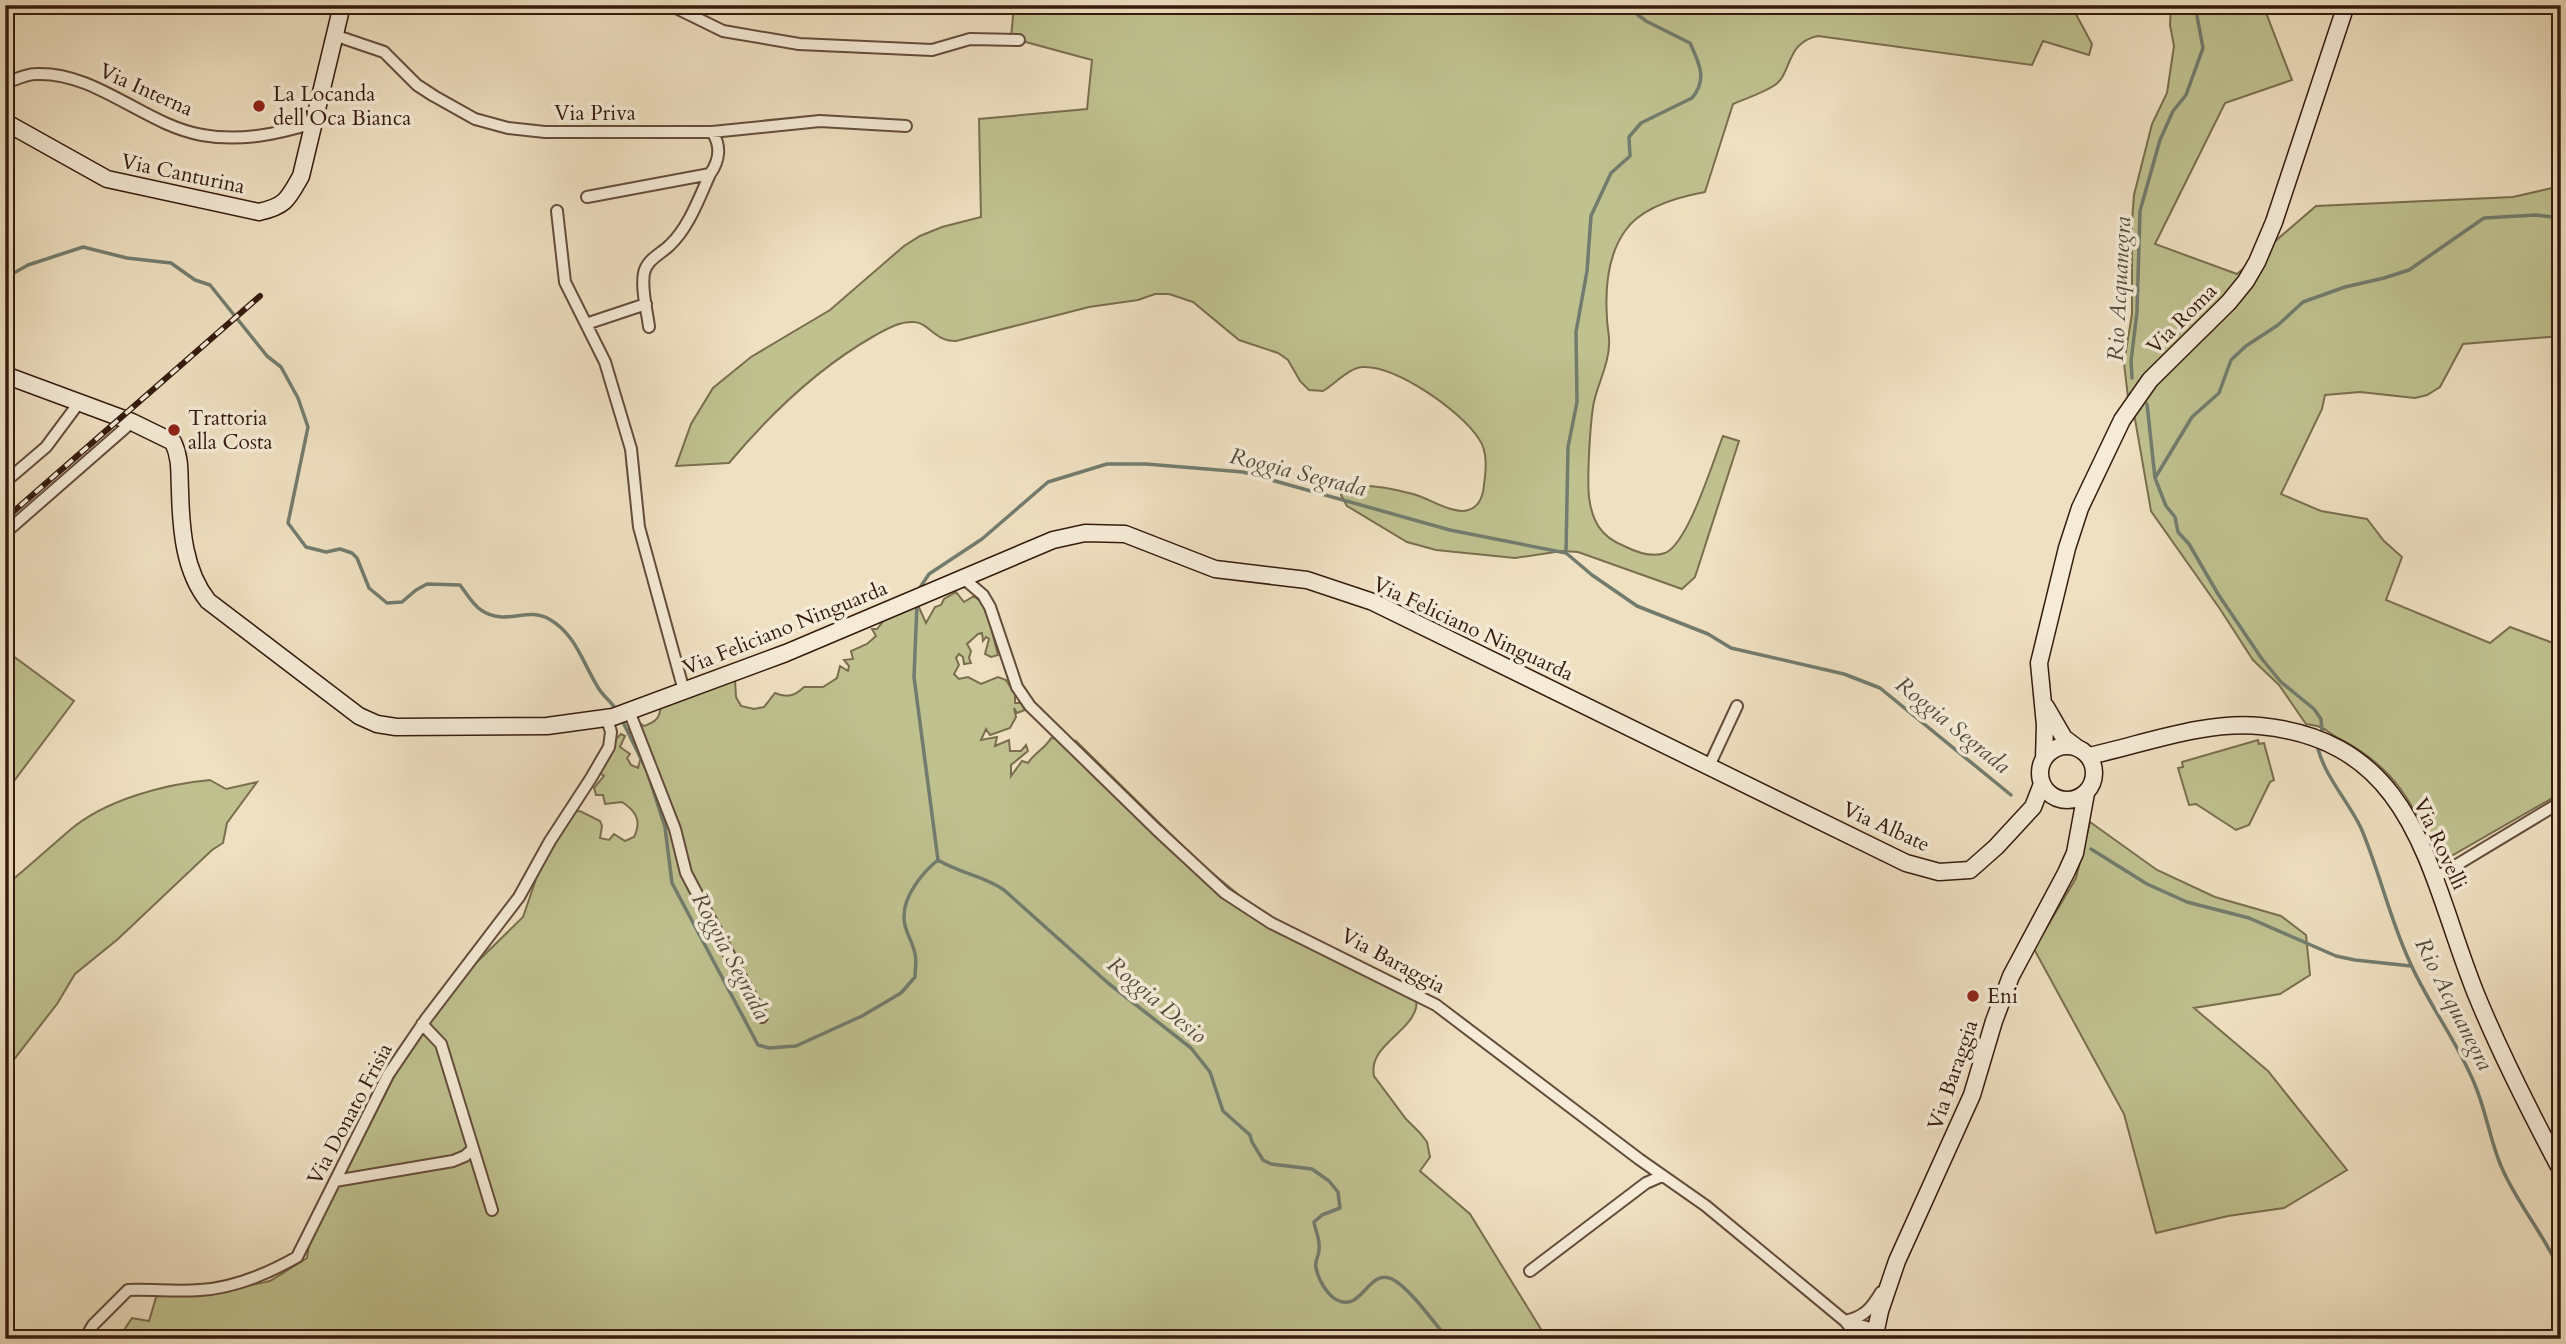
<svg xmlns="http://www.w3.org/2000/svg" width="2566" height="1344" font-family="Cardo,serif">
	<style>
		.green { fill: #bfc18f; stroke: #7a6e4e; stroke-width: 2 }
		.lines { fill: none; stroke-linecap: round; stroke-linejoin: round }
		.stream { stroke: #727c6e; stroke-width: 3.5 }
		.street-casing { stroke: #644c3b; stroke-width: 14 }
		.secondary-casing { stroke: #351b0e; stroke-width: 19 }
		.street { stroke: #f5ebd7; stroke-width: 10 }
		.secondary { stroke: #f5ebd7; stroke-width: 16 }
		.rail-casing { stroke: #351b0e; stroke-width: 6 }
		.rail { stroke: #f5ebd7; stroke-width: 3.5; stroke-dasharray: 10; stroke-linecap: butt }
		.poi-dot { fill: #8f2418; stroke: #f5ebd7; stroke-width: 2.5 }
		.labels { text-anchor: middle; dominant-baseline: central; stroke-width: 7; stroke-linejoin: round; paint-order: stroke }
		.street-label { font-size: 21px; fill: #351b0e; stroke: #f5ebd7 }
		.poi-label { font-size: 21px; fill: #351b0e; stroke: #f5ebd7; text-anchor: start }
		.water-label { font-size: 23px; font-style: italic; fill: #534c3e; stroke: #f5ebd7 }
	</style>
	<rect width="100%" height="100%" fill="#efe0c1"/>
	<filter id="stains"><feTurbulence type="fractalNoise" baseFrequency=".00286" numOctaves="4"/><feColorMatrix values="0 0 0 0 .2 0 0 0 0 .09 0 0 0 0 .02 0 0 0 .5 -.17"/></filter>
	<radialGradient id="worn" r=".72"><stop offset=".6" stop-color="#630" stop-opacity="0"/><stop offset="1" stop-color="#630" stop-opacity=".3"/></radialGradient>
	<path class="green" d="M1014,5H2071L2092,44L2089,55L2043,41L2032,65L1818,36C1786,42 1792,73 1775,85C1763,93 1747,98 1733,104L1705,192C1678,197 1641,207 1625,231C1608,255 1605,289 1607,318C1607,327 1610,336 1609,345C1609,366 1596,386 1593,407C1590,428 1587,476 1589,497C1592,521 1601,537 1624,546C1636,552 1652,558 1665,553C1688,544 1713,461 1723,436L1739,441L1695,577L1682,589L1578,552L1562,551L1515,558L1436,550L1407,542L1347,506L1341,495L1345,487C1367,483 1391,488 1413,494C1429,498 1453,515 1468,510C1480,507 1483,496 1484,485C1486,470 1488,452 1479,439C1461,411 1397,366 1363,367C1350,367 1335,384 1323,391L1309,390L1300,381L1288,360L1278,353L1239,340L1193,302L1169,294H1155L1138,300L1089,307L956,341C933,341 930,323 914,322C899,321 885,330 874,336C818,368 770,414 729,463L676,466L691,424L713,388L751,357L830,310L904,246L920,236L942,227L981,217L979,119L1087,109L1092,60L1011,38Z
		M2171,5H2263L2292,80L2225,103L2155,244L2237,274L2316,206L2513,197L2561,186V336L2463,344L2440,387L2427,395L2415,398L2360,392L2325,395L2322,409L2281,494L2321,511L2367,519L2384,541L2402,557L2386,600L2490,643L2510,627L2561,646V793L2439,863C2413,805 2399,770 2340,739C2323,730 2328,727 2306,724L2279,685L2253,660L2220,609L2151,511L2135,419L2129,406L2124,363L2132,314V222L2134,195L2152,124L2167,93L2174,46L2170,25Z
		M956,592L964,602L974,596L985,605L998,655L991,657L985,654L989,639L986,637L983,641L982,633L978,634L967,644L971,651L969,658L971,663L964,664L963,657L959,654L956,658L959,665L954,674L959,679L968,677L981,684L998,677L1006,680L1015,694V703H1021L1025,710L1017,713L1014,708L1016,717L1010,728L990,735L986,729L981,740L997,737L995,746L1009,740L1010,751H1021L1026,745L1028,751L1011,765V776L1022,761L1028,763C1035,752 1046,748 1051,738L1076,741L1200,863L1256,909L1416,991C1416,996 1417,1003 1416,1008C1409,1034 1368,1046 1374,1076L1406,1119L1420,1133L1427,1142L1430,1157L1420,1171L1470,1214L1547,1339H118L132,1318L149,1321L157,1294L206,1295L270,1281L307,1258L309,1244L409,1047L474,965L523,917L543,859L573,812L580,811L600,821L602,826L600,838L609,840L614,834L625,841L634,837C642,821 636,811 622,802L605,804L603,795H596L594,788L604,776L600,773L615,745V736L617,738L621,734L625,736L620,747L630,754L627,758L631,765L638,768L641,757L629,729L638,722L644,726C656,722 660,718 661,705L729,679L735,680L736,697L741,706L754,709L764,707L775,693C787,698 795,696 804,687H823L837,678L840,666L848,671L849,666L844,660L853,659L851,651L867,644L876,636L872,629H877L889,614L897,615L906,606L918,605L926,623L935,607L941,605L944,599Z
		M5,650L74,701L5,793Z
		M2258,740L2259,744L2264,743L2274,780L2270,782L2249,825L2236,830L2196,804L2189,805L2178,768L2183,767L2182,762Z
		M210,780L226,789L257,782L227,823L223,843L212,850L118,939L75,974L57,1004L5,1071V886C27,868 49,848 70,830C105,800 165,784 210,780Z
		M2090,822L2157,870L2215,897L2281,916L2306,935L2310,975L2280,994L2194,1008L2268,1071L2347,1170L2284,1208L2228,1216L2156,1233L2124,1114L2034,949L2076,878Z"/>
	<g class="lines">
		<path class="stream" d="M5,278L28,265L83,247L127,258L171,263L195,280L210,285L267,356L281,367L298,398L308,427L288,523L306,547L326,552L340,549L352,553L357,558L369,588L387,603L402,602L416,590L427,584L460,585C466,593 473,605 481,610C506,627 526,606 549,619C576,634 583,664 599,689C604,697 612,702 616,710
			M2132,378L2131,361L2137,312L2140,211L2160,140L2173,111L2186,95L2203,48L2195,5
			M2147,404L2155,478L2166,506L2175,517L2178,532L2189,544L2218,594L2262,659L2281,682L2314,709L2321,719L2322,731
			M2155,478L2192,417L2219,393L2231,360L2246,346L2278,325L2303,302L2345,287L2384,278L2409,270L2484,218L2536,215L2561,218
			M1566,553L1568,447L1577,402L1576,332L1587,271L1591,216L1611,173L1630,156L1629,137L1641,123L1692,98C1708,79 1699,63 1690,43L1646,21L1625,5
			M917,592L929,574L982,539L1048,482L1107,464H1146L1243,472L1450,530L1566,553L1592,575L1637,606L1708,634L1731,648L1844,674L1880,688L2011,795
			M917,603L914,677L938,860
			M622,720L647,771L665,827L672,883L758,1045L769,1048L796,1046L862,1016L901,993L915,977C915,970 917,961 915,954C913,941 903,930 904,916C904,895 923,872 938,860
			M2318,749C2326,778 2348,801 2361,828C2379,870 2389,916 2408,958C2427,1003 2457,1040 2475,1085C2486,1111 2490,1140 2501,1166C2517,1204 2545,1235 2561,1273
			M2091,849L2147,884L2187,902L2249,918L2336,956L2355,960L2411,966
			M938,860C959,873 984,876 1004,890L1108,983L1191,1048L1210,1072L1223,1111L1250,1135L1252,1142L1263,1160L1271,1164L1312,1169L1329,1181L1338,1192L1340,1208L1322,1215L1314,1222C1315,1229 1319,1237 1319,1244C1321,1261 1310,1257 1320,1280C1324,1288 1329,1296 1337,1300C1362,1313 1368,1268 1392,1279C1411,1289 1433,1322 1448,1339"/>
		<g class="street-casing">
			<path id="street" d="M670,5L723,31L799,44L932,50L970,39L1019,40
				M334,35L384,52L417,85L434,96L475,119L508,128L545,132H712L820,121L906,126
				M5,83C15,80 26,74 36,74C95,71 145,125 202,135C241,142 277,134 314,123
				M587,197L710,174C720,160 721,145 712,132
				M557,211L565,282L605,362L631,449L639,527L684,691
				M586,324L646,304
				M649,327C647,310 641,290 644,273C647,259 661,254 670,245C689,227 699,198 710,174
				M5,482L46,447L78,404
				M5,533L132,422
				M963,578L983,595L990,607L1017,687L1030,706L1156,829L1225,893L1271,923L1436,1005L1639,1159L1706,1206L1845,1321L1860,1339
				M629,711L675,829L686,873L762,1017
				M1709,766L1737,706
				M2435,878L2561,802
				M422,1024L441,1044L492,1210
				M335,1181L453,1161L465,1156L473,1149
				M1530,1271L1646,1183L1662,1176
				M1845,1321C1864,1317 1871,1309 1881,1292
				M1847,1322L1875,1329
				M85,1339L93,1325L128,1290C152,1289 176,1292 200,1290C235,1288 267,1274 297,1257L388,1075L426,1019L519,897L550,841L591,778L609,747L611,732L607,719"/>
		</g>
		<g class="secondary-casing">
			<path id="secondary" d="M5,122L107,179L259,212C286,206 288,199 301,176L342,5
				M5,375L132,422L173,442C181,459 179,473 180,491C181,529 184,571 208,601L359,716L377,724L396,727L547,726L613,717L786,653L1053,540L1085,533L1125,534L1215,569L1307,580L1373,602L1906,863L1939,872L1970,870L1996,847L2033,807L2042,784
				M2046,707L2064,738L2076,747
				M2040 773a27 27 0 1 1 54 0a27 27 0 1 1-54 0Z
				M2089,756C2144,744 2203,721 2260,726C2417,741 2428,875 2476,994C2501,1055 2530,1112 2561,1170
				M2044,759L2045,725L2039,663L2067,548L2080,508L2122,420L2150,380L2229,302L2246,281L2257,262L2274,222L2346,5
				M1874,1339L1880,1311L1897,1261L1972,1095L1994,1021L2011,976L2066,873L2075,853L2086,793"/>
		</g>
		<use href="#street" class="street"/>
		<use href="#secondary" class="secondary"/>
		<g class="rail-casing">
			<path id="rail" d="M5,519L260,296"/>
		</g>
		<use href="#rail" class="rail"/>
	</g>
	<g class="poi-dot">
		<circle cx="259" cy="106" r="7"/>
		<circle cx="174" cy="430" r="7"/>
		<circle cx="1973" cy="996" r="7"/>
	</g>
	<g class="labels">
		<g class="street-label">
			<text transform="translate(146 90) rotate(24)">Via Interna</text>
			<text x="595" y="113">Via Priva</text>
			<text transform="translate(183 174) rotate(12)">Via Canturina</text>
			<text transform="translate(2182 319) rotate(-45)">Via Roma</text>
			<text transform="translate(785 628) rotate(-22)">Via Feliciano Ninguarda</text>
			<text transform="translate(1473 629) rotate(25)">Via Feliciano Ninguarda</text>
			<text transform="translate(1886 827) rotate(24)">Via Albate</text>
			<text transform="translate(2440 844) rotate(65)">Via Rovelli</text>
			<text transform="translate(1393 961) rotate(28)">Via Baraggia</text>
			<text transform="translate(1953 1075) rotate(-71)">Via Baraggia</text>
			<text transform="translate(350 1114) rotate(-62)">Via Donato Frisia</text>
		</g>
		<g class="poi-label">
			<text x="273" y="94">La Locanda<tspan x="273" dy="24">dell'Oca Bianca</tspan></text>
			<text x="188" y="418">Trattoria<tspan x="188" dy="24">alla Costa</tspan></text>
			<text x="1987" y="996">Eni</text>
		</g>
		<g class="water-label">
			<text transform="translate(2119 289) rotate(-87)">Rio Acquanegra</text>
			<text transform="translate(1298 472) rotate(14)">Roggia Segrada</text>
			<text transform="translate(1953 725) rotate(39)">Roggia Segrada</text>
			<text transform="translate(731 956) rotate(62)">Roggia Segrada</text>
			<text transform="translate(1157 1000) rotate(40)">Roggia Desio</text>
			<text transform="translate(2454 1004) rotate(63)">Rio Acquanegra</text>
		</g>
	</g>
	<rect width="2566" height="1344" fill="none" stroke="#efe0c1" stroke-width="28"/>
	<rect x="7" y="7" width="2552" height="1330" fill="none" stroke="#351b0e" stroke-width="3.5"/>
	<rect x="14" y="14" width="2538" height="1316" fill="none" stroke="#351b0e" stroke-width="2"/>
	<rect width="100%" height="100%" filter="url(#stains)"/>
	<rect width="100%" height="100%" fill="url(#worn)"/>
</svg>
